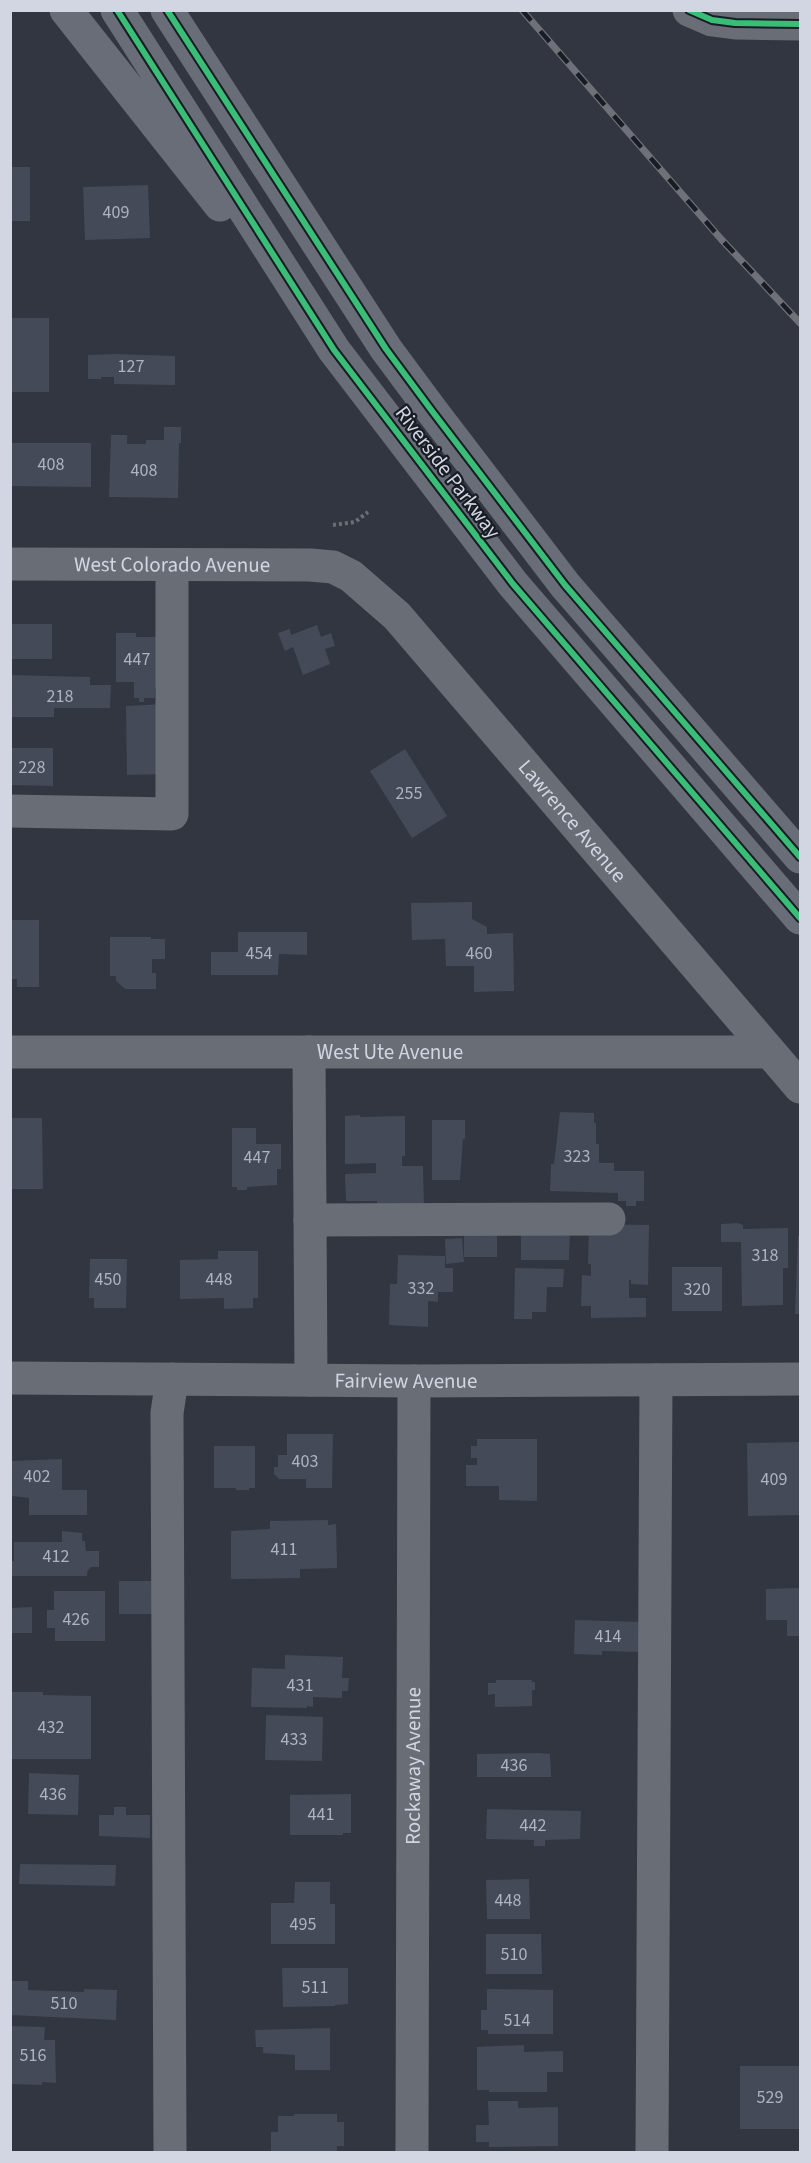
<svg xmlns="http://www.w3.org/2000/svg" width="811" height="2163" font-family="'Source Sans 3',sans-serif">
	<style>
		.building { fill: #444a58 }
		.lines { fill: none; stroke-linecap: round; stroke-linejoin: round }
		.path { stroke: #6c6f76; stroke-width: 4; stroke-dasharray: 3 3; stroke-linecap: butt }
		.minor { stroke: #696d76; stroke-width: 33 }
		.major { stroke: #696d78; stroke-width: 33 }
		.rail-casing { stroke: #6e7178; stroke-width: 7 }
		.rail { stroke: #181c24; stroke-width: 4.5; stroke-dasharray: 14; stroke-linecap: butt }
		.cycleway-casing { stroke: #181c24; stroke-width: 10 }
		.cycleway { stroke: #3abd76; stroke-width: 6 }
		.labels { text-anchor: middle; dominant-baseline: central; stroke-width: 4.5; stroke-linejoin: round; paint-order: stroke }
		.number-label { font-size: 18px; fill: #aeb3c0 }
		.street-label { font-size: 21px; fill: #d1d6e2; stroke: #181c24 }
	</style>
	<rect width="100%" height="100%" fill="#323640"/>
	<path class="building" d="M10,167H30V221H10Z
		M148,185L150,238L85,240L83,187Z
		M10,318H49V392H10Z
		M114,354L175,356V385L114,384V377H101V379H88V355Z
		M164,427H181V443H179L178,498L109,497L111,435H127V444H146V440H164Z
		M10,443H91V487L10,486Z
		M10,624H52V659H10Z
		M317,625L321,637L331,633L335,646L325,649L330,664L303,675L293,647L285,651L278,633L290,629L291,635Z
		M116,633H136V637H157L158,687H155V698H144V702H139V698H134V682H116Z
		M10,675L90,677V685H111L110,708H54V717H10Z
		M165,704L167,774L127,775L126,706Z
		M10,748H53V786L10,785Z
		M405,749L447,816L412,838L370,771Z
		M472,902V919L487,927V934L513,933L514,991L474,992V966H446L445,939L412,940L411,903Z
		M10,920H39V987H17V979H10Z
		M238,932H307V955L279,954L278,975H211V952H238Z
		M110,937H151V939H165V959H152V973H156V989H125L116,981V976H110Z
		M560,1112L594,1113V1123H596V1144H599V1163H614V1171H644V1201H636V1206H626V1201H618V1193L550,1191L551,1164H554Z
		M360,1115V1117L405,1116V1156H402V1166H423L424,1207H377V1201H346L345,1174L376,1173V1163L345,1164V1116Z
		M10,1118H42L43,1189H10Z
		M432,1120H465V1139H463L460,1180H432Z
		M232,1128H256V1144H281V1169H277V1185L247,1187V1190H237V1187H232Z
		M738,1223L743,1225V1229L788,1228V1268H783V1305L742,1306L741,1242H721V1224Z
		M589,1224L649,1225L648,1285L631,1284V1280H629V1298H646V1317L591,1318V1306H581L582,1275L591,1276V1264H588Z
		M464,1225H497V1257H464Z
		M521,1232H570L569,1260H521Z
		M798,1236H800V1314H795Z
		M462,1238L464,1262L446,1264L445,1239Z
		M218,1251H258V1298H253V1308L224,1309V1298L180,1299V1260L218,1259Z
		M398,1255L445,1256V1268H453V1292H438V1302L428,1301V1327L389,1325L390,1284H397Z
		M90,1259H127L126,1308H94V1298H89Z
		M672,1267H722V1311H672Z
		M515,1268L564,1269L563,1287H547L546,1312H532V1319H514Z
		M287,1434H333L332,1488H306V1479H279L274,1474V1467H278V1455H287Z
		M477,1439H537V1501L499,1500V1486H466V1465H477V1458H471V1446H477Z
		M800,1442V1515L748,1516L747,1443Z
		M214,1446H255V1488H249V1490H236V1488H214Z
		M62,1459V1490H87V1515H29V1498L12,1496V1461Z
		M328,1520V1525L336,1524L337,1568L300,1569V1578L231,1579V1531L270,1529V1521Z
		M62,1531L82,1533V1541H85L86,1551H99V1567H91L87,1572V1576H10V1561H14V1542H62Z
		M119,1581H152V1614H119Z
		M800,1588V1636H787V1620H766V1589Z
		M54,1591H105V1641H55V1628H47V1610H54Z
		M32,1607V1633H10V1608Z
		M575,1620L642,1622L641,1652L602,1651V1655L574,1654Z
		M285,1655L343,1657L342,1678H349L348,1691H342V1698L313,1697V1707L307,1706V1708L251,1707L252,1668L285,1669Z
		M496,1680H532V1682H535V1690H532V1706L495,1707V1694L488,1695V1683H496Z
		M10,1692H43V1695L91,1696V1759H10Z
		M266,1715L323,1717L322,1761L265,1760Z
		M539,1753L550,1754L551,1777H477V1754Z
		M29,1773L79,1775L78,1815L28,1814Z
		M351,1794V1833H343V1835H290V1795Z
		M114,1807H126V1815H150V1838L99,1836V1815H114Z
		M487,1809L581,1811L580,1839L545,1840V1846H534V1840L486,1839Z
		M20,1864L116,1865L115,1886L19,1884Z
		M529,1879L530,1919H487L486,1880Z
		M295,1882H330V1904H335V1944H271V1903H294Z
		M486,1934H541L542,1974H486Z
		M282,1968H348V2004L335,2005V2006L283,2007Z
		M10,1981H28V1990L84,1992V1989L117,1990L116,2020L10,2015Z
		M487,1989L553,1990V2034H488V2030H481V2010H487Z
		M10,2026L45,2027L44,2040H55L56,2083L42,2082V2085L10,2084Z
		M330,2028V2070H295V2055L263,2053V2047H256L255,2030Z
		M524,2045V2052L563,2051V2072H547V2092H489V2090H477V2047Z
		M740,2066H800V2129H740Z
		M488,2101H518V2108L558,2107V2146L489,2147V2142H476V2125H489Z
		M294,2114H337V2122H344V2146H337V2152H271V2132H278V2116H294Z"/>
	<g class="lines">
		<path class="path" d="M333,525L355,522L368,512"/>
		<g class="minor">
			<path d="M689,10L712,20L735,23L800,24"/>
			<path id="s1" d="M10,564L310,565L333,567L351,576L397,616L800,1087"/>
			<path d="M10,811L172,814V565"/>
			<path id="s2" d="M10,1052H768"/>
			<path d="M309,1052L311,1380"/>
			<path d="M310,1220L609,1219"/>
			<path id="s3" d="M10,1378L414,1381L800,1379"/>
			<path d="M170,2152L167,1413L172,1379"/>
			<path id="s4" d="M412,2152L414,1381"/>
			<path d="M652,2152L656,1380"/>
		</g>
		<path class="major" d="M66,10L220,205
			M117,10L334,350L513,584L800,918
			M167,10L386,349L432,411L565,585L800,857"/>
		<g class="rail-casing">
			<path id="rail" d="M522,10L721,239L800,323"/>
		</g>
		<use href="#rail" class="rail"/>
		<g class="cycleway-casing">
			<path id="cycleway" d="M117,10L334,350L513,584L800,918
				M167,10L386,349L432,411L565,585L800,857
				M689,10L712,20L735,23L800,24"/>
		</g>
		<use href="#cycleway" class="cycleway"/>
	</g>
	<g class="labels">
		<g class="number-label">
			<text x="116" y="212">409</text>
			<text x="131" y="366">127</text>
			<text x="51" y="464">408</text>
			<text x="144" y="470">408</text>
			<text x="137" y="659">447</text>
			<text x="60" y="696">218</text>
			<text x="32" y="767">228</text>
			<text x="409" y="793">255</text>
			<text x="259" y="953">454</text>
			<text x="479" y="953">460</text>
			<text x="577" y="1156">323</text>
			<text x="257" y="1157">447</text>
			<text x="765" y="1255">318</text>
			<text x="108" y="1279">450</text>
			<text x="219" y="1279">448</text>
			<text x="421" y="1288">332</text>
			<text x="697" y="1289">320</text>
			<text x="305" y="1461">403</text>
			<text x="37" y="1476">402</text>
			<text x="774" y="1479">409</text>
			<text x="284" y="1549">411</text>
			<text x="56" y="1556">412</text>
			<text x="76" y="1619">426</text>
			<text x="608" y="1636">414</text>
			<text x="300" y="1685">431</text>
			<text x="51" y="1727">432</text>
			<text x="294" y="1739">433</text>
			<text x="514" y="1765">436</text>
			<text x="53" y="1794">436</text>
			<text x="321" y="1814">441</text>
			<text x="533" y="1825">442</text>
			<text x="508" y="1900">448</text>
			<text x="303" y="1924">495</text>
			<text x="514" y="1954">510</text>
			<text x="315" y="1987">511</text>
			<text x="64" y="2003">510</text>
			<text x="517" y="2020">514</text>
			<text x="33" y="2055">516</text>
			<text x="770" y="2097">529</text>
		</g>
		<g class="street-label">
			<text transform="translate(448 472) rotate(53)">Riverside Parkway</text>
			<text stroke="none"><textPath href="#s1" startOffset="162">West Colorado Avenue</textPath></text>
			<text stroke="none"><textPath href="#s1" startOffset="674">Lawrence Avenue</textPath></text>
			<text stroke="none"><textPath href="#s2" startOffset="380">West Ute Avenue</textPath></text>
			<text stroke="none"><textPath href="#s3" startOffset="396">Fairview Avenue</textPath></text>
			<text stroke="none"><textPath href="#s4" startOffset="386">Rockaway Avenue</textPath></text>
		</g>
	</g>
	<rect width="811" height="2163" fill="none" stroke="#d1d6e2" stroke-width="24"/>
</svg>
